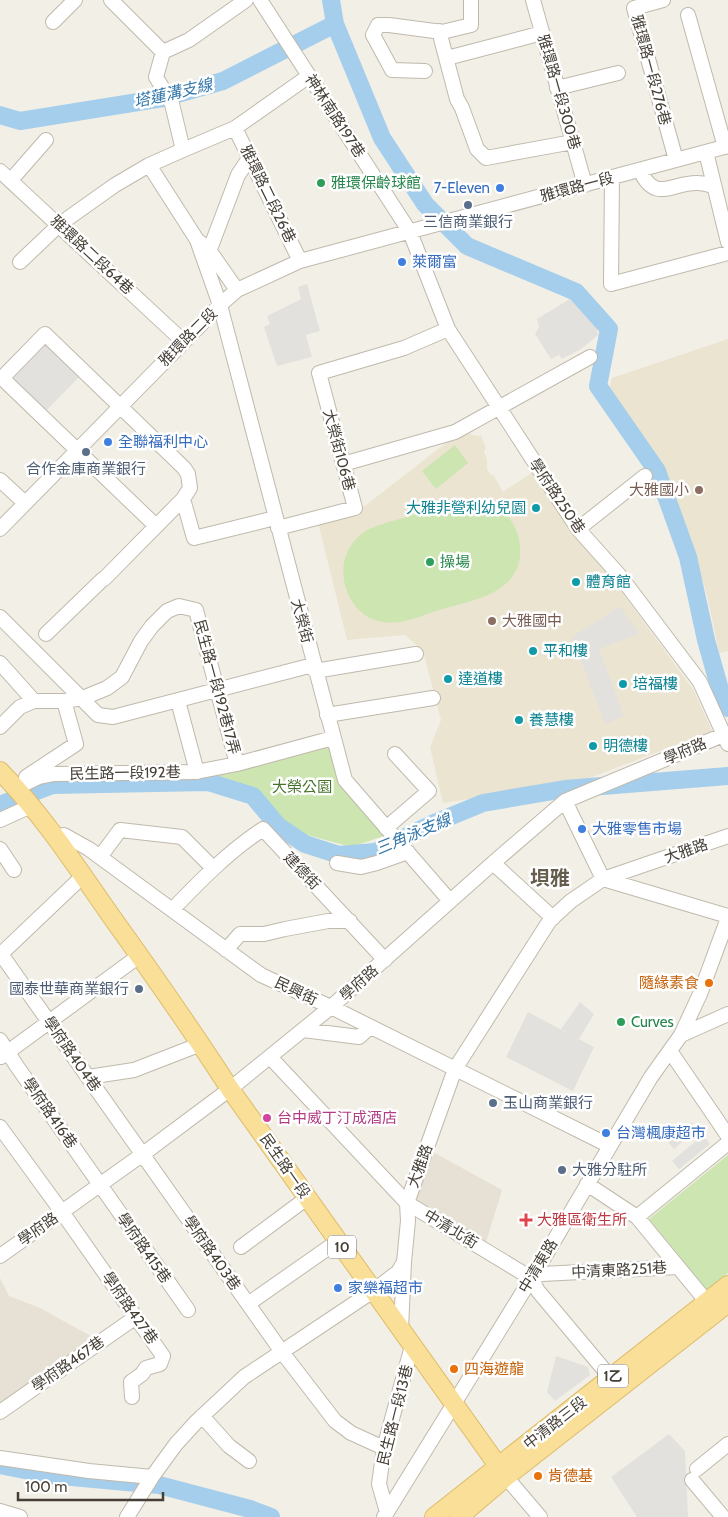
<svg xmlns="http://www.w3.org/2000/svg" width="728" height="1517" font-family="Cabin,'Noto Sans TC',sans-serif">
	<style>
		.residential { fill: #e6e1d4 }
		.education { fill: #ebe4d1 }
		.green { fill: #cce5b1 }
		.parking { fill: #e3e1de }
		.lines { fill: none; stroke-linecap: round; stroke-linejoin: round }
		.river { stroke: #a5ceec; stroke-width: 18 }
		.minor-casing { stroke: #c0b9ac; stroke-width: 16 }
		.major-casing { stroke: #debc69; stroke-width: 20 }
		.minor { stroke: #fff; stroke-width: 14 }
		.major { stroke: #f9df98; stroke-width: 18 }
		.leisure-dot { fill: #2e9e5b; stroke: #fff; stroke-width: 2 }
		.shop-dot { fill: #3f7fe0; stroke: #fff; stroke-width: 2 }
		.service-dot { fill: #5c6f8a; stroke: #fff; stroke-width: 2 }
		.education-dot { fill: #8d6e63; stroke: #fff; stroke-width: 2 }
		.culture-dot { fill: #0f9aa8; stroke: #fff; stroke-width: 2 }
		.food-dot { fill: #e8710a; stroke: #fff; stroke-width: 2 }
		.hotel-dot { fill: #d1479c; stroke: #fff; stroke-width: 2 }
		.health-dot { fill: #e0444e; stroke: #fff; stroke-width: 2 }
		.labels { text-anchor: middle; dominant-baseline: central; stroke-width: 5; stroke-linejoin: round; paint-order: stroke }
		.shield { fill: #fff; stroke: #7d7972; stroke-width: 1 }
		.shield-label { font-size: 14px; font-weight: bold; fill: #453f36 }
		.street-label { font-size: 15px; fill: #453f36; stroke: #fff }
		.leisure-label { font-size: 15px; fill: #27864d; stroke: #fff; text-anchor: start }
		.shop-label { font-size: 15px; fill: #366cbe; stroke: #fff; text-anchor: start }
		.service-label { font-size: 15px; fill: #4e5e75; stroke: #fff }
		.education-label { font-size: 15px; fill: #785e54; stroke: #fff; text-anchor: end }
		.culture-label { font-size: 15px; fill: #0d838f; stroke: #fff; text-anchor: start }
		.park-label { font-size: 15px; fill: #46732c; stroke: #fff }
		.food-label { font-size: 15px; fill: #c56008; stroke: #fff; text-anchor: start }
		.hotel-label { font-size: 15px; fill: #b23c85; stroke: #fff; text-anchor: start }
		.health-label { font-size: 15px; fill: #be3a42; stroke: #fff; text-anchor: start }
		.water-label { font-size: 16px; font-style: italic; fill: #3477ab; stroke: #fff }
		.district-label { font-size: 20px; font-weight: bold; fill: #675d4d; stroke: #fff }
	</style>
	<rect width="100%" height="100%" fill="#f2efe6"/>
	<path class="residential" d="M433,1152L502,1190L486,1242L413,1201Z
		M0,1278L9,1296L40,1308L98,1340L0,1406Z"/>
	<path class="education" d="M728,339V651L719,653L707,595L688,533L681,520L662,472L644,440L609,392L612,378Z
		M464,429L472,435L481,436L486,448L484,452L487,459V469L490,474L494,476L503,492L533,472L693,689L712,731L587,779L547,787L443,803L430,747L441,720L423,651L405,635L347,640L318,522L357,512Z"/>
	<path class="green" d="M455,445L468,463L436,489L422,471Z
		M469,500C488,501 504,507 513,524C519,534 521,546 520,557C515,595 469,601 439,610C422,615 403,625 384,622C374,621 364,616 358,609C337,586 338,550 364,532C375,525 390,522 403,518C425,512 447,503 469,500Z
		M322,743L330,746L339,783L384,836L351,847L304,834L281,819L260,793L249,786L198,773Z
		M728,1155V1273L707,1290L649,1219Z"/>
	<path class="parking" d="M307,284L320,331L306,335L312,357L277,366L264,327L270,324L267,316L301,299L298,287Z
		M573,297L588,310L595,320L598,335L581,349L562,359L559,355L551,359L535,334L539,327L537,319Z
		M39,337L80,376L42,415L1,376Z
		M620,606L639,634L599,649L624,716L605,724L572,637Z
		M580,1002L594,1014L579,1039L561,1029Z
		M528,1012L594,1047L573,1091L506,1057Z
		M691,1122L697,1129L674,1149L668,1142Z
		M703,1135L710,1144L679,1169L672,1161Z
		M556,1356L588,1367L590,1375L555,1401L547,1392Z
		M669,1434L685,1451L688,1517H637L611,1477Z"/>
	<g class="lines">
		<path class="river" d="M331,0L335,24L382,138L425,204L467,246L576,292L609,329L598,386L657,471L688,557L706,640L723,700L728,708
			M0,115L20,121L163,98L223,81L335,24
			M0,805L52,785L208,782L253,796L278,826L305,844L339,855L375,852L432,824L483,803L565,789L728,776
			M0,1465L50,1475L159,1485L250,1509L271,1517"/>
		<g class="minor-casing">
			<path id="minor" d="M260,0L410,232L448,329L578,529L620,576L700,682L728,744
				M533,0L585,185
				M663,0L634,8L676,160
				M688,15L725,147
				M53,22L75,0
				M439,31L457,99L462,108L477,149L486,158L573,142
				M163,52L189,40L246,0
				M447,58L542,33
				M425,71L392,70L373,35L378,25H389L442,32L471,25V0
				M557,88L618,73
				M235,128L300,261
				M183,150L235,128L309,76
				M706,152L728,242
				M149,165L197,240L209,250L237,290
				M640,170C655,204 672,182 698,183C703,183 709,185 714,186
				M0,171L183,341
				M612,177L611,284L728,253
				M11,180L46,140
				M197,240L220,305L345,780L450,901
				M207,257L238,175L250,157
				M20,262L60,224L115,185L149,165L183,150L172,104L156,77L163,52L111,0
				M343,464L455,432L590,357
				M0,480L25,503
				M183,499L194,538L275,518
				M278,528L355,508L319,373L404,348L448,329
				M0,529L220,305L237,290L300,261L728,146
				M578,529L645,476
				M104,579L183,499L190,488L188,474L184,468L45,334L2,378L156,526
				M0,617L98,715L113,717L313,665
				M46,634L103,579
				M0,663L34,701
				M315,671L416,654
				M178,701L197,772
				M327,715L433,698
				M0,727L20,707L34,701H64L83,698L107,688L122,677L141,641L152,626L167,611L179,606L196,610L237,764
				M26,777L76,744L64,701
				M16,788L39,777L54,774L196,772L237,764L333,738
				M565,801L603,879L728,916
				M0,820L31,806
				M386,828L429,791L395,754
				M56,837L64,835L89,849L261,975L331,1007L610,1146
				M0,849L14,870
				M100,857L120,830L182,837L213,868
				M337,863L361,867L377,863L408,852
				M493,863L553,918
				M83,876L1,954L282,1352L335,1421L351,1433L384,1448
				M172,910C200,881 228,852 263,829L385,960
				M226,950L240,934H264L285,929L328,921H350
				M303,1030L359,1037L370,1027
				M681,1035L728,1014
				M0,1040L16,1065L188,1310
				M670,1051L728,1136
				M1,1057L139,956
				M270,1057L407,1203L531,1278L538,1291L611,1378
				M88,1077L134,1070L201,1044
				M0,1127L62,1212L163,1356L160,1364L146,1368L142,1374L131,1382L132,1397
				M587,1184L637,1217L707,1302
				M637,1217L728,1143
				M241,1247L307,1198
				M0,1256L143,1154L230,1089L331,1007L493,863L565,801L728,733
				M531,1278L542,1274L678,1267
				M248,1304L338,1241
				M401,1330L404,1262
				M0,1412L136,1317
				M202,1416L229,1446L249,1461
				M0,1458L89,1471L152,1477
				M697,1469L728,1444
				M506,1477L540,1517
				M692,1480L723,1517
				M0,1511L20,1517
				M387,1512L379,1484L384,1448L412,1346
				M127,1517L152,1477L176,1444L197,1421L244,1377L373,1291L398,1272L404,1262L408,1221L407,1203L455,1069L550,920L571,901L603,879L728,836
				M384,1517L542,1261L651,1077L681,1035L700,994L728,918"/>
		</g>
		<g class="major-casing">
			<path id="major" d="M0,771C43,815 76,866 111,916C152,973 192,1030 230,1089L506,1477
				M434,1517L728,1285
				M459,1517L506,1477L728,1303"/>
		</g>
		<use href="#minor" class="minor"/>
		<use href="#major" class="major"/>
	</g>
	<g class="leisure-dot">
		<circle cx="321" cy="183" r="5"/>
		<circle cx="430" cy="562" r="5"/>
		<circle cx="621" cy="1022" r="5"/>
	</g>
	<g class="shop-dot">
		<circle cx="500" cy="188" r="5"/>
		<circle cx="402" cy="262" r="5"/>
		<circle cx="108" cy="442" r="5"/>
		<circle cx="582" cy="829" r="5"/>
		<circle cx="606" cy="1133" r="5"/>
		<circle cx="338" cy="1288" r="5"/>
	</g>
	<g class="service-dot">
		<circle cx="468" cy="205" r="5"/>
		<circle cx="86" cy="452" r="5"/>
		<circle cx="139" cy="989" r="5"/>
		<circle cx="493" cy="1103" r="5"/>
		<circle cx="562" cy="1170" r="5"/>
	</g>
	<g class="education-dot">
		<circle cx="699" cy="490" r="5"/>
		<circle cx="492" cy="621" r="5"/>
	</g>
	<g class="culture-dot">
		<circle cx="536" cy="508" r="5"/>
		<circle cx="576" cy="582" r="5"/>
		<circle cx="533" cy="651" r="5"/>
		<circle cx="448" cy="679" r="5"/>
		<circle cx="623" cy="684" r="5"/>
		<circle cx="519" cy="720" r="5"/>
		<circle cx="593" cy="746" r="5"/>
	</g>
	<g class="food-dot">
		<circle cx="709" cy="983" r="5"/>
		<circle cx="454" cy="1369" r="5"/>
		<circle cx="538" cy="1476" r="5"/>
	</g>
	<circle class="hotel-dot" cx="267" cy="1118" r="5"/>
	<path class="health-dot" d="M523.5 1212.5h5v5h5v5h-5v5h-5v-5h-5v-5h5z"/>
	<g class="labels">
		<g class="shield">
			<rect x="328" y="1235.5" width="28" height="23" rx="4"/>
			<rect x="598" y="1364.5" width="30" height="23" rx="4"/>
		</g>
		<g class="shield-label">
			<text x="342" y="1247">10</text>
			<text x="613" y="1376">1乙</text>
		</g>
		<g class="street-label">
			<text transform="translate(651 70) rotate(75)">雅環路一段276巷</text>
			<text transform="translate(559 92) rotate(74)">雅環路一段300巷</text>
			<text transform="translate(335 116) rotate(57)">神林南路197巷</text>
			<text transform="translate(577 187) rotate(-15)">雅環路一段</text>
			<text transform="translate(268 194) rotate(64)">雅環路二段26巷</text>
			<text transform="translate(92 255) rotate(43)">雅環路二段64巷</text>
			<text transform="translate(188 337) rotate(-45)">雅環路二段</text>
			<text transform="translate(339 450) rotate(75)">大榮街106巷</text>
			<text transform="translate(557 496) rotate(56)">學府路250巷</text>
			<text transform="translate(302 621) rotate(75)">大榮街</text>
			<text transform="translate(217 687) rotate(75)">民生路一段192巷17弄</text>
			<text transform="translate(685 751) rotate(-23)">學府路</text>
			<text transform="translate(125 773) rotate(-1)">民生路一段192巷</text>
			<text transform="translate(686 851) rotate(-19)">大雅路</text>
			<text transform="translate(302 871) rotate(46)">建德街</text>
			<text transform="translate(359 983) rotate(-42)">學府路</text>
			<text transform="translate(296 991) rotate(25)">民興街</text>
			<text transform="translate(72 1054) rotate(55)">學府路404巷</text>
			<text transform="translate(50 1113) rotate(55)">學府路416巷</text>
			<text transform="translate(285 1166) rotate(55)">民生路一段</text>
			<text transform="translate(420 1166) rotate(-70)">大雅路</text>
			<text transform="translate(38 1229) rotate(-35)">學府路</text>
			<text transform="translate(451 1229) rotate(31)">中清北街</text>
			<text transform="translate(144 1248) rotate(55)">學府路415巷</text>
			<text transform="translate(212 1253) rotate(55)">學府路403巷</text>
			<text transform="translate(538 1266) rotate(-59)">中清東路</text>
			<text transform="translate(619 1270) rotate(-3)">中清東路251巷</text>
			<text transform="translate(130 1308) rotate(55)">學府路427巷</text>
			<text transform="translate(68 1364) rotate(-35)">學府路467巷</text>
			<text transform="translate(395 1415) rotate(-76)">民生路一段13巷</text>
			<text transform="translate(555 1423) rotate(-38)">中清路三段</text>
		</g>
		<g class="leisure-label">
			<text x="331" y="183">雅環保齡球館</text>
			<text x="440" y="562">操場</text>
			<text x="631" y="1022">Curves</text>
		</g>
		<g class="shop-label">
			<text x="490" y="188" text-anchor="end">7-Eleven</text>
			<text x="412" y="262">萊爾富</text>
			<text x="118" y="442">全聯福利中心</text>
			<text x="592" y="829">大雅零售市場</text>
			<text x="616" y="1133">台灣楓康超市</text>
			<text x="348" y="1288">家樂福超市</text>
		</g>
		<g class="service-label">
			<text x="468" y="222">三信商業銀行</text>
			<text x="86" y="469">合作金庫商業銀行</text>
			<text x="129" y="989" text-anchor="end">國泰世華商業銀行</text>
			<text x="503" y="1103" text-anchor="start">玉山商業銀行</text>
			<text x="572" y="1170" text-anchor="start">大雅分駐所</text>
		</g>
		<g class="education-label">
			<text x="689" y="490">大雅國小</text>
			<text x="502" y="621" text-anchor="start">大雅國中</text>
		</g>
		<g class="culture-label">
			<text x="526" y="508" text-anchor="end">大雅非營利幼兒園</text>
			<text x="586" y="582">體育館</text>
			<text x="543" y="651">平和樓</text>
			<text x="458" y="679">達道樓</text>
			<text x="633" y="684">培福樓</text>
			<text x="529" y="720">養慧樓</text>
			<text x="603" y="746">明德樓</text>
		</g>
		<g class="park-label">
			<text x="302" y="787">大榮公園</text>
		</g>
		<g class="food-label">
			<text x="699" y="983" text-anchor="end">隨緣素食</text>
			<text x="464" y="1369">四海遊龍</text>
			<text x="548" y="1476">肯德基</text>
		</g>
		<g class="hotel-label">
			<text x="277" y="1118">台中威丁汀成酒店</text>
		</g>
		<g class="health-label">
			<text x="537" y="1220">大雅區衛生所</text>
		</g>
		<g class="water-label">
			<text transform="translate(173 93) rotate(-13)">塔蓮溝支線</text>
			<text transform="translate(413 834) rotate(-23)">三角泳支線</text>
		</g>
		<g class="district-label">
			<text x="550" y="878">垻雅</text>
		</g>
	</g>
	<path d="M18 1492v8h145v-8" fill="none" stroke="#453f36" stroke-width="2.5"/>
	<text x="25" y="1492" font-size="15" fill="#453f36" stroke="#ffffff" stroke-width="4" paint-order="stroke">100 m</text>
</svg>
